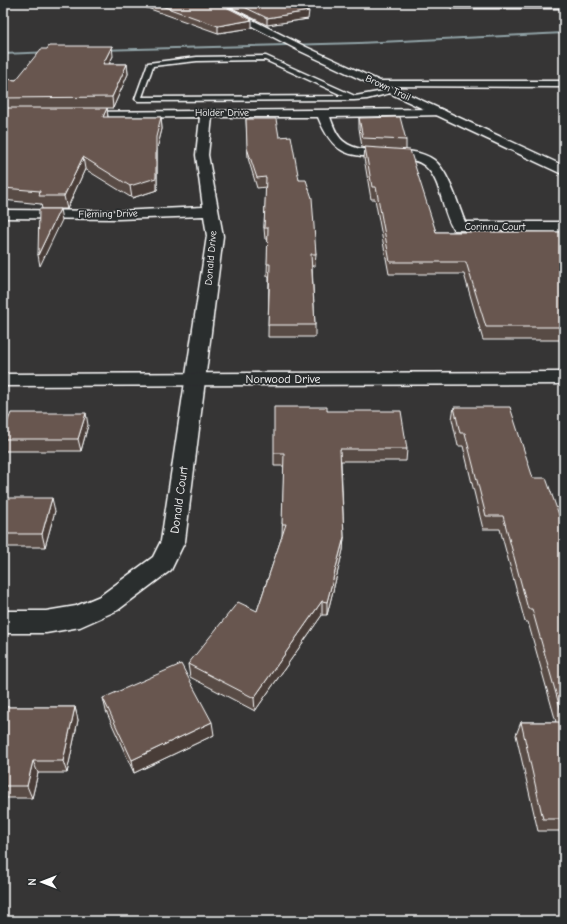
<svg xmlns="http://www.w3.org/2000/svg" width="567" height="924" font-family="'Comic Neue',sans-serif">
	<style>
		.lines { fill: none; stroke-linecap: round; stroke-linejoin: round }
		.stream { fill: #91a2a6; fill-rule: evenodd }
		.service-casing { stroke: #fff; stroke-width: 3 }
		.minor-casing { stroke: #fff; stroke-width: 3 }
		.tertiary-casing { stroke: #fff; stroke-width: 3 }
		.secondary-casing { stroke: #fff; stroke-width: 3 }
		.service { fill: #2a2d2e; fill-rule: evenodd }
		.minor { fill: #2a2d2e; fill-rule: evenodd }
		.tertiary { fill: #2a2d2e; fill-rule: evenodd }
		.secondary { fill: #2a2d2e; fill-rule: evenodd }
		.wall { fill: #594b45; stroke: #fff }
		.shaded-wall { fill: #483d38; stroke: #fff }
		.building { fill: #675750; stroke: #fff }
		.labels { text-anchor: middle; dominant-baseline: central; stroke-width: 3.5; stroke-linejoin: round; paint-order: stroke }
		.far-street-label { font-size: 10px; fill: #fff; stroke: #2a2d2e }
		.street-label { font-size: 12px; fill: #fff; stroke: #2a2d2e }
	</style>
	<rect width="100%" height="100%" fill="#363535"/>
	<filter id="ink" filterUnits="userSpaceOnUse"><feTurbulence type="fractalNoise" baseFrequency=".025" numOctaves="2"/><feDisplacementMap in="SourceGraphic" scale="8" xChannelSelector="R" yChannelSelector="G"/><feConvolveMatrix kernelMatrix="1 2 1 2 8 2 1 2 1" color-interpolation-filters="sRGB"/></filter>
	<g filter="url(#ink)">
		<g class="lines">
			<path class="stream" d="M564,32V34L359,44L99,51L97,50L99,49L359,42Z
				M53,51L51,53L3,55V53Z"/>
			<g class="service-casing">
				<path id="service" d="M266,56L355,96L395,89L398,91L367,99L354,100L138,101L135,99L148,63L197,57ZM265,60L344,96L142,97L153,66L197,61Z"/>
			</g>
			<g class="minor-casing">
				<path id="minor" d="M451,3H564V8H453L449,5Z
					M381,81H564V87L377,86L376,84Z
					M441,109L445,111L447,113L445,115L330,117C333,125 336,135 343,141C366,160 408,141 434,160C449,172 458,205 465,222H564V232L454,230C441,212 443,182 425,166C418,160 408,159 399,158C356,154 337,164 318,117H212L208,155L223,236L185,541L171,570L118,610L80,627L46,633H3V611H46L76,606L100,596L153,557L161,541L207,236L204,216L118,219L3,218V210L118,211L203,207L196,155L200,117L79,118L75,116L73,114L75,112Z"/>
			</g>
			<g class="tertiary-casing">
				<path id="tertiary" d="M564,372V384L3,386V374Z"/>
			</g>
			<g class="secondary-casing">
				<path id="secondary" d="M208,3H219L304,46L564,166V175L298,50Z"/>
			</g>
			<use href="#service" class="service"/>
			<use href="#minor" class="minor"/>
			<use href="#tertiary" class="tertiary"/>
			<use href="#secondary" class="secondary"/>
		</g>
		<path class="wall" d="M133,3H218L252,28L218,33Z
			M222,3H382V5L296,4L308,19L267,25Z
			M113,56L109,64H127L128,74L113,108H107L108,117H161L162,129L157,149V190L132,198L85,169L67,209H42L41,204L3,200V79L16,80Z
			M359,118L406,140V150L436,232H564V343H562L561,340H483L464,274H389L375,199H371L364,158L365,148L362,147L359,128Z
			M246,119L279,137L299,180L316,254L315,266H312L315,325V337H268L269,276H267L268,239H265L264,228L266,187L257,188L248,158Z
			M454,407L533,478L564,529V831H538L516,735L521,722H556L528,622H525L500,529H483L463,446H458L452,419Z
			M327,411L407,449L406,461H341L344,537L343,550L327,615H322L255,711L190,677L188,664L257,611L282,536L284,466H274V453Z
			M88,425L81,451H4L3,447V433Z
			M3,498L55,511L45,547H3Z
			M103,698L214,735L134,773L106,711Z
			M3,707H75L78,720L67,773H38L32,798H3Z"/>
		<path class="shaded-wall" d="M309,11L308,19L267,25V18Z
			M252,20V28L218,33V26Z
			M112,46L113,56L104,74L103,64Z
			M127,64L128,74L113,108L112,97Z
			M107,108L108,119L103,117Z
			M161,117L162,129L157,149V190L132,198L130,186Z
			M83,157L85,169L67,209L64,196Z
			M60,209L62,220L40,266L38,255Z
			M86,413L88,425L81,451L78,439Z
			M52,498L55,511L45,547L42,534Z
			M344,537L343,550L327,615V602Z
			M322,601V615L255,711L254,698Z
			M75,707L78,720L67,773L63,761Z
			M212,722L214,735L134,773L132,760Z
			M33,761L38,773L32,798L27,786Z"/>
		<path class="building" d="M153,3H218L252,20L218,26Z
			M236,3H294L309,11L267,18Z
			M49,46H112L103,64H127L112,97L3,98V79L16,80L41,49H47Z
			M3,108H107L103,117H161L156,137V178L130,186L83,157L64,196H39L40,191L3,188Z
			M400,117L406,140L363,138L359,118Z
			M246,119H276L279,137L291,136L299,180H306L312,198L316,254H311L315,325H268L270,264H267L268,228H264L266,177L257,178L247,148Z
			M365,147L410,150L436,232H564V327H486L466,262H390L376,187H372Z
			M39,209H60L38,255Z
			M274,407H327V411H401L407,449H340L344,537L327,602L322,601L254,698L188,664L238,602L257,611L286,524H282L284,453H274Z
			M454,407H510L533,478H546L564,529V819H543L521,722H564L532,609H528L503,516H486L465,433H460Z
			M11,413H86L78,439H3V433Z
			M3,498H52L42,534H3Z
			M181,664L212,722L132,760L103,698Z
			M3,707H75L63,761H33L27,786H3Z"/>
	</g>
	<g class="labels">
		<g class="far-street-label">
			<text transform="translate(388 88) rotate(25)">Brown Trail</text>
			<text x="222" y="113">Holder Drive</text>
			<text transform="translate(108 214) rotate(-1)">Fleming Drive</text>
			<text x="495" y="227">Corinna Court</text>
			<text transform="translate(211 258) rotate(-85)">Donald Drive</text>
		</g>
		<g class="street-label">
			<text x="283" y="379">Norwood Drive</text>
			<text transform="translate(179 500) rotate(-82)">Donald Court</text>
		</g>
	</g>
	<rect width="567" height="924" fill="none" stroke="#2a2d2e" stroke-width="16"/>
	<rect x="8" y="8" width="551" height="908" fill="none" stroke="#fff" stroke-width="1.5" filter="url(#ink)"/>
	<g transform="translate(42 882) rotate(270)" stroke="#2a2d2e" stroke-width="3" paint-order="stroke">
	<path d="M0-3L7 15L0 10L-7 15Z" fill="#ffffff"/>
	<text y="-6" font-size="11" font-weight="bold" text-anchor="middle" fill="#ffffff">N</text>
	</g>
</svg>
